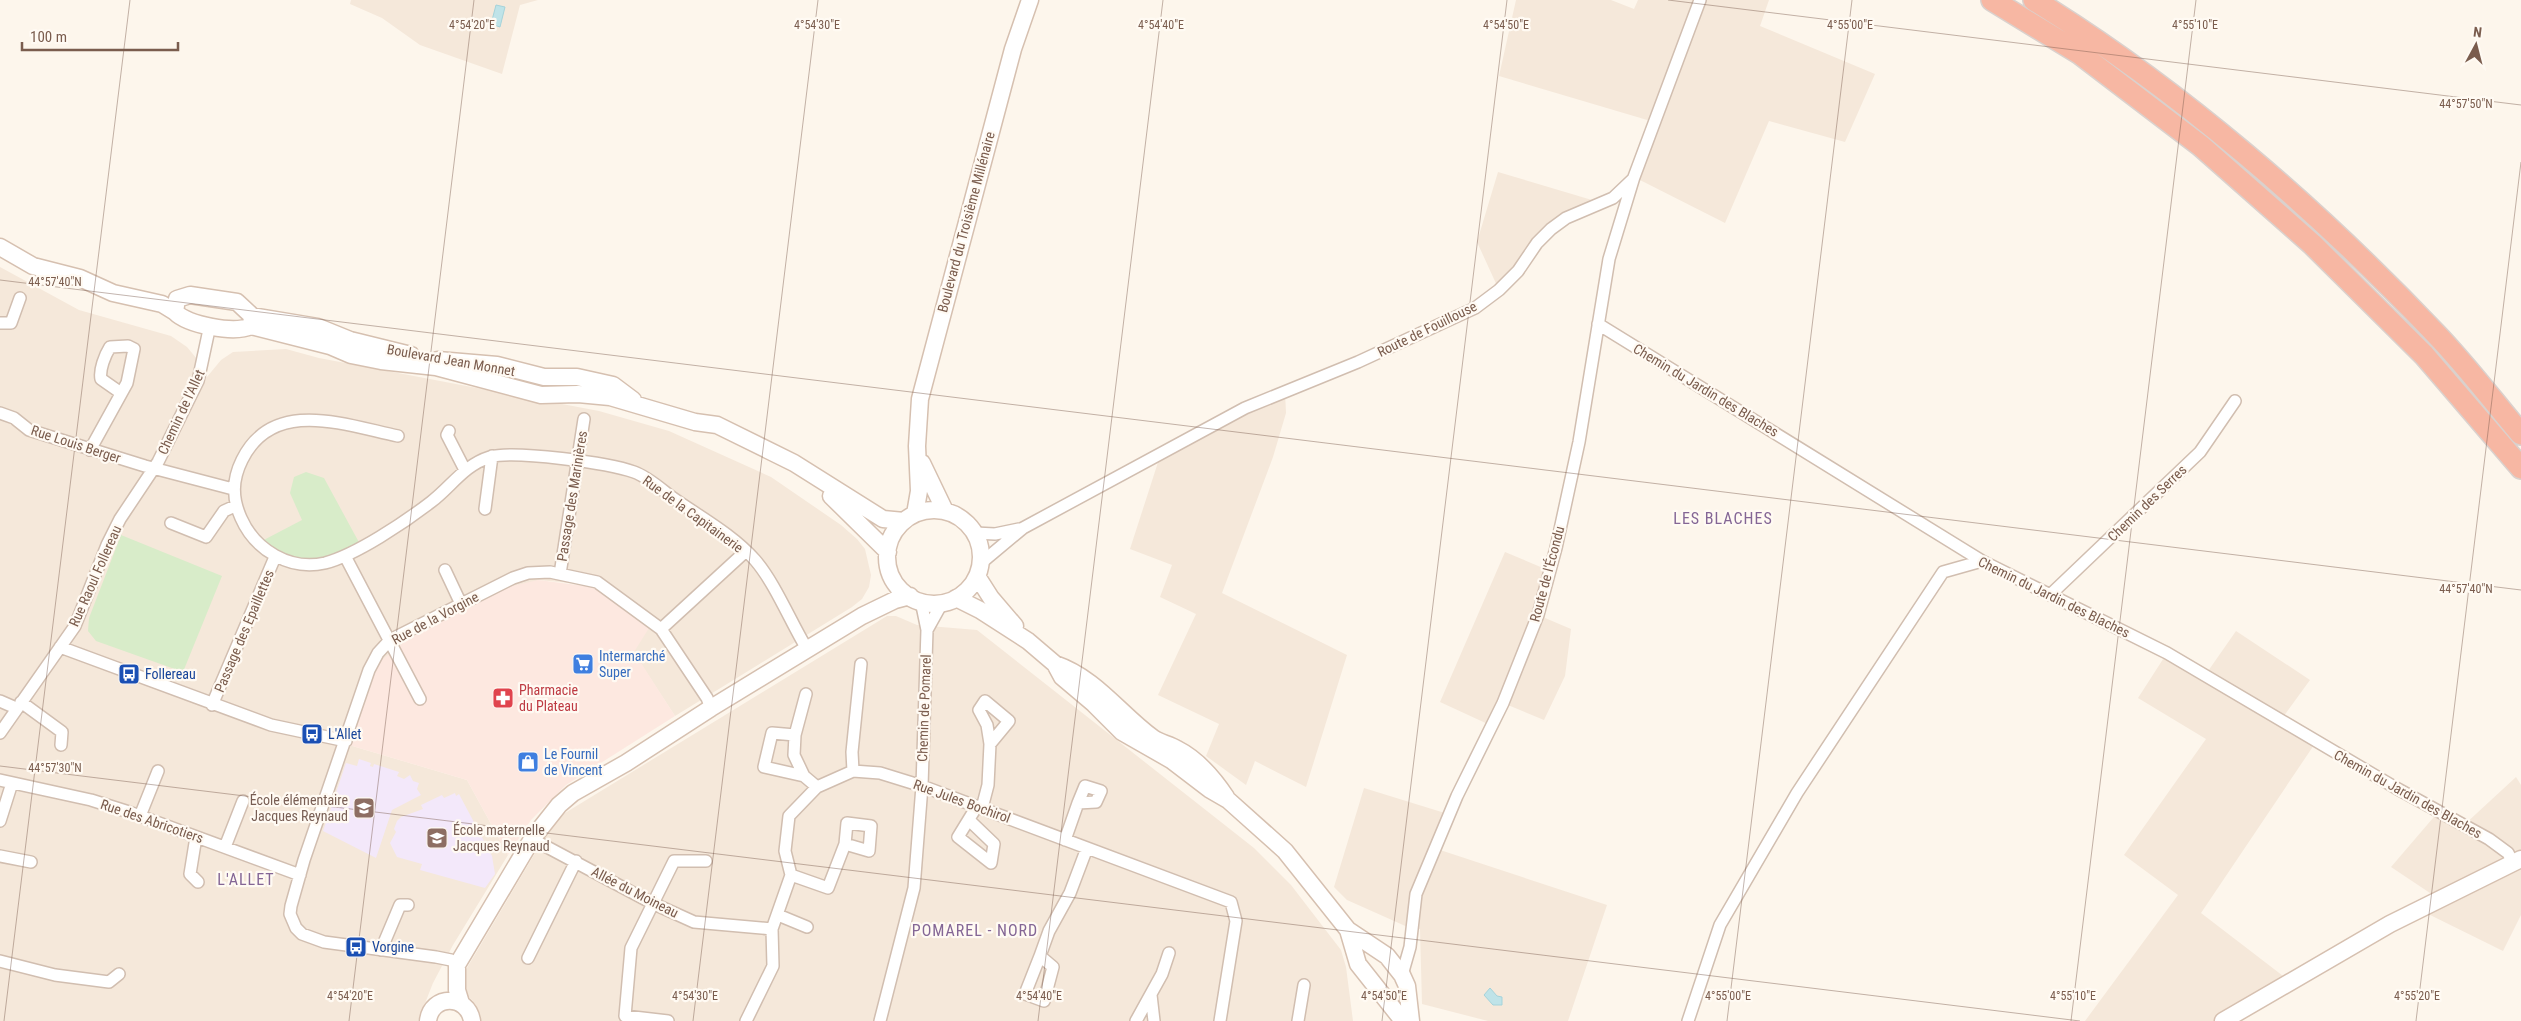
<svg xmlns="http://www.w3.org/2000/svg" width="2521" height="1021" font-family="'Roboto Condensed',sans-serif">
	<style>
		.residential { fill: #f5e8da }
		.commercial { fill: #fde8e0 }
		.education { fill: #f3e8fa }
		.green { fill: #d8ecc9 }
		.water { fill: #bfe3e8; stroke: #a5d3da }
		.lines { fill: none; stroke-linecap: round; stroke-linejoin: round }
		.street-casing { stroke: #d1beb0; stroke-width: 14 }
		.secondary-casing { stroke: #d6c0b0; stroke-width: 19 }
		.highway-casing { stroke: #dad1cd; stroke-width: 24 }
		.street { stroke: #fff; stroke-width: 11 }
		.secondary { stroke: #fff; stroke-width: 16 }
		.highway { stroke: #f7b7a3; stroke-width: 21 }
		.ticks { fill: none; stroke: #7a5c4d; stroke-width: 1; stroke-opacity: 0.45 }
		.labels { text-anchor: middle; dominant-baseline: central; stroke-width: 4.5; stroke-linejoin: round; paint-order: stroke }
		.street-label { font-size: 14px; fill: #7a5c4d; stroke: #fffaf3 }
		.shop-label { font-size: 14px; fill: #366cbe; stroke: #fffaf3; text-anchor: start }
		.transit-label { font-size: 14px; fill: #164399; stroke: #fffaf3; text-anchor: start }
		.health-label { font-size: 14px; fill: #be3a42; stroke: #fffaf3; text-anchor: start }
		.education-label { font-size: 14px; fill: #785e54; stroke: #fffaf3; text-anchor: end }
		.quarter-label { font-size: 16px; letter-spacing: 1px; fill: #846695; stroke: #fffaf3 }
		.ticks-label { font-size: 12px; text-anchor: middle; fill: #7a5c4d; stroke: #fffaf3; stroke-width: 4.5; stroke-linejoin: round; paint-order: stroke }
	</style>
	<rect width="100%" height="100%" fill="#fdf6ec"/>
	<path class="residential" d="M351,0H538L520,5L502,74L420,45L382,18L350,4Z
		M1516,0H1611L1634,9L1638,0H1769L1760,26L1875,74L1845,142L1769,121L1725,223L1634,177L1654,122L1499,76Z
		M1498,172L1602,203L1566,218L1499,290L1477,242Z
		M0,267L79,310L171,336L187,347L197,359L195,370L207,377L221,360L233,352L286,349L319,358L599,411L669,431L771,477L841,525L857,539L865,549L871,575L869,587L862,599L852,607L675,716L633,652L583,584L538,580L349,745L467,780L508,855L453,945L433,983L418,1021H0Z
		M1285,392L1286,413L1273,457L1222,593L1347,655L1306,787L1255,761L1246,785L1206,756L1219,724L1158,695L1196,614L1160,597L1172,565L1130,549L1161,453Z
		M1505,552L1550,571L1538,615L1571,629L1565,676L1544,720L1503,703L1492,726L1440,702Z
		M887,616H896L917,625L977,630L1254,848L1291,885L1341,950L1346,967L1353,1021H479L473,1001L463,991L464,973L550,828L565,813Z
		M2236,631L2310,680L2281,720L2316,742L2201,913L2291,982L2223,1021H2085L2178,895L2124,855L2206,739L2138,698L2167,653L2206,674Z
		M2516,777L2521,785V915L2503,951L2418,909L2439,899L2391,867L2439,811L2464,825Z
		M1364,788L1448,814L1434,848L1607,905L1568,1021H1488L1422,1004L1420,929H1412L1347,900L1334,887Z"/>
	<path class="commercial" d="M538,580L593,587L605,593L649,628L634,652L675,716L566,785L531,820L508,855L467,780L349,745L371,673L378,663L408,639L508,587Z"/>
	<path class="education" d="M359,759L371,763L370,766L373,767L374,764L399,772L397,776L404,779L410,775L413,781L419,783L417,789L421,795L392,810L376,858L323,831L346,763L357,766Z
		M455,793L456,796L459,794L492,856L495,874L485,888L420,870L422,864L397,857L390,843L396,832L394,829L397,821L401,817L423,809L421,805L442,795L444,798Z"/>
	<path class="green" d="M306,472L324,478L361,546L345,556L300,564L258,543L302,520L290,493L294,477Z
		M121,535L222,576L183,672L96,641L88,631L89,618Z"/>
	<path class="water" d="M496,5L505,7L500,27L491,24Z
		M1490,988L1497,996L1502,997V1005H1493L1484,995Z"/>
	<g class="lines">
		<g class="street-casing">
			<path id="street" d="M0,323H11L20,298
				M1598,324L1982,561L2167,653L2396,788L2489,839L2508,853L2513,863
				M0,413L14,418L29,430L145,466L233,489
				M449,431L447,435L465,470
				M398,436C345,425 273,397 242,460C232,480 232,498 241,518C255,550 290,571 325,563C356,555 405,522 431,502C451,487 464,465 490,457C514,450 609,463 634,472C648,477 661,489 673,498C700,517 733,535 755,560C775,583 791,623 807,649
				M90,450L127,383L134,349L128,346L110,347C105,355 99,370 101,379L121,393
				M485,509L492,456
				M171,523L206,537L224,511L235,506
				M975,533L995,534L1019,529
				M345,556L420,699
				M981,563L1023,528L1245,408L1358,362L1475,308L1499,290L1518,271L1537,243L1551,229L1566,218L1613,198L1633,179
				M445,570L461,604
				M560,574L584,419
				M2050,595L2200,452L2235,401
				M661,629L746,551
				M927,630L942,603
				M60,647L271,725L346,741
				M0,701L16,708
				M21,702L62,732L61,745
				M212,705L275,557
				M0,733L75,626L107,545L120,519L158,462L198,381L210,325
				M795,735L772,733L764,767L804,776L817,787
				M853,771L852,752L861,664
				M804,776L794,755L795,735L806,694
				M0,780L91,800L129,812L300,875
				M982,808L988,785L990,744L1009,721L985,701L979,710L987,725L990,744
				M140,816L158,771
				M969,820L994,844L991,863L958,837L977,806
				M0,821L12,783
				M196,837L190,874L198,882
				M532,839L652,903L694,922L772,929
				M1065,840L1078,803L1096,802L1101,791L1085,786L1078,803
				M225,847L243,801
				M0,856L31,862
				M791,875L828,888L845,844L847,823L871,826L869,851L845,844
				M778,915L807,927
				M381,950L400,905H408
				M1040,956L1025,994L1044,1001L1053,967L1040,956L1049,931L1070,893L1087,848
				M528,958L576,861
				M0,961L55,975L109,982L119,974
				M457,965L451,960L436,957L324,942L302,934L296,928L290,914L291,906L304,860L369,670L378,653L390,640L513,578L528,573L550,572L597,582L661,629L707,698L711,708
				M1402,975L1410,947L1416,894L1457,796L1503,703L1538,615L1556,548L1579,442L1609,259L1634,177L1700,0
				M1151,995L1154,1021
				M668,1021L625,1016L631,948L674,861H706
				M746,1021L773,966L772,929L791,875L785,851L789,816L817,787L853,771L880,773L922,786L1231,902L1236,921L1220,1021
				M880,1021L914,888L922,786L927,630L921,601
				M1136,1021L1162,974L1169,953
				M1298,1021L1304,985
				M1688,1021L1720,925L1797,793L1943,572L1982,561"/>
		</g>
		<g class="secondary-casing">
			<path id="secondary" d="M0,247L33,266L80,278L113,293L162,304L175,312
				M252,316L251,326C234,334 188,325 175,312L177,299L190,295L237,302L252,316L318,327L350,340L411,355
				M251,326L330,346L351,355L381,361L436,367L541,395L578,394L610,397L695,422L717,425L794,463L883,519L904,521
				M438,360L497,365L544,377H577L613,385L633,400
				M922,463L945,511
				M831,496L888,552
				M887 557a47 47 0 1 1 94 0a47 47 0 1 1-94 0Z
				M915,514L919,491L917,446L920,399L1013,49L1030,0
				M977,576L991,598L1015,626
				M956,598L980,610L1028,641L1055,664L1062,677L1094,704L1122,732L1171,760L1209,789L1228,800L1285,851L1348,930L1387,956L1402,975L1407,986L1411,1021
				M1055,664C1096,678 1119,713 1153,738C1160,743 1169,744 1177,749C1197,759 1214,779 1226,797
				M1348,930L1358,964L1403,1021
				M461,1003L457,990V965L532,839L559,805L573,793L626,763L711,708L862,616L895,600L910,596
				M428,1021C431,994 468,994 472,1021
				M2223,1021L2390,924L2521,859"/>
		</g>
		<g class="highway-casing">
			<path id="highway" d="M1992,0L2079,53L2201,146L2312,244L2424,355L2521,468
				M2034,0C2179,89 2318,210 2435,333C2466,365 2493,401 2521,434"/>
		</g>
		<use href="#street" class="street"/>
		<use href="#secondary" class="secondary"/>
		<use href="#highway" class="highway"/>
	</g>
	<path class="ticks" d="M1668,0L2521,105M0,280L2521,590M0,766L2080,1021M4,1021L130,0M349,1021L474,0M693,1021L818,0M1038,1021L1163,0M1382,1021L1507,0M1727,1021L1852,0M2071,1021L2196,0M2416,1021L2521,162"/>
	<defs>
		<g id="supermarket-square" transform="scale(1.125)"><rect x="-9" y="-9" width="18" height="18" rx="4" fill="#3f7fe0" stroke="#fffaf3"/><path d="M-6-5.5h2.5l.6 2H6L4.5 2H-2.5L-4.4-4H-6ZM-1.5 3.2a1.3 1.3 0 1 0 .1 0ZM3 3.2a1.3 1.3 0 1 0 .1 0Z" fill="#fff"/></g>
		<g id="bus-square" transform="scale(1.125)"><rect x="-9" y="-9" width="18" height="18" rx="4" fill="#1a4fb4" stroke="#fffaf3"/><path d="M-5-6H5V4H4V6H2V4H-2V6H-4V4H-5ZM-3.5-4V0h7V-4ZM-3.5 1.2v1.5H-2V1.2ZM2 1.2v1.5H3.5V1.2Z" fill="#fff"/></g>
		<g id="pharmacy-square" transform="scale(1.125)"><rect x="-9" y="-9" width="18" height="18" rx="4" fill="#e0444e" stroke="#fffaf3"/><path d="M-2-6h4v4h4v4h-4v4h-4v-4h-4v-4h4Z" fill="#fff"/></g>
		<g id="shop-square" transform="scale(1.125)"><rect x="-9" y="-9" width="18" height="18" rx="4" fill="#3f7fe0" stroke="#fffaf3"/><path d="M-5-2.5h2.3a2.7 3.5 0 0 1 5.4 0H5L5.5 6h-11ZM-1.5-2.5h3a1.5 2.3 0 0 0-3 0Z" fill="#fff"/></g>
		<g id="school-square" transform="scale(1.125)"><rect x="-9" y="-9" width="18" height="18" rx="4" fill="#8d6e63" stroke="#fffaf3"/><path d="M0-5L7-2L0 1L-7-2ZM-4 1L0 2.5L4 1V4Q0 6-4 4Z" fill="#fff"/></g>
	</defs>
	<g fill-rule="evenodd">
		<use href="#supermarket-square" x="583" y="664"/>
		<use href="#bus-square" x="129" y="674"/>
		<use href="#pharmacy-square" x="503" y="698"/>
		<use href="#bus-square" x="312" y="734"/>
		<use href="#shop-square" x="528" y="762"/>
		<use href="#school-square" x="364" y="808"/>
		<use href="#school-square" x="437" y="838"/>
		<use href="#bus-square" x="356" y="947"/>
	</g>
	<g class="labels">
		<g class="street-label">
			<text transform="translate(966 222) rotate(-75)">Boulevard du Troisième Millénaire</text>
			<text transform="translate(1427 329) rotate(-26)">Route de Fouillouse</text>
			<text transform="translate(451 360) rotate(10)">Boulevard Jean Monnet</text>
			<text transform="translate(1706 390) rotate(31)">Chemin du Jardin des Blaches</text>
			<text transform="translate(181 412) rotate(-65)">Chemin de l'Allet</text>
			<text transform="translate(76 444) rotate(18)">Rue Louis Berger</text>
			<text transform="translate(572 496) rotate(-81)">Passage des Marinières</text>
			<text transform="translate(2147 503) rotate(-44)">Chemin des Serres</text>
			<text transform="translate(693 514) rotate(36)">Rue de la Capitainerie</text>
			<text transform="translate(1547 574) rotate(-75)">Route de l'Écondu</text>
			<text transform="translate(95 576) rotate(-66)">Rue Raoul Follereau</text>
			<text transform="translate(2054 597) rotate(26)">Chemin du Jardin des Blaches</text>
			<text transform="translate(435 618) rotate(-28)">Rue de la Vorgine</text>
			<text transform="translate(244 631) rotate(-67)">Passage des Epaillettes</text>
			<text transform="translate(924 708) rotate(-88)">Chemin de Pomarel</text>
			<text transform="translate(2408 794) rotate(29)">Chemin du Jardin des Blaches</text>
			<text transform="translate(962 801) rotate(20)">Rue Jules Bochirol</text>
			<text transform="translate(152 821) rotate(19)">Rue des Abricotiers</text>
			<text transform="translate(635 892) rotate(27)">Allée du Moineau</text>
		</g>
		<g class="shop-label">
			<text x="599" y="656">Intermarché<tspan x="599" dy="16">Super</tspan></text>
			<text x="544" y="754">Le Fournil<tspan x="544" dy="16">de Vincent</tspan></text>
		</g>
		<g class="transit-label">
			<text x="145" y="674">Follereau</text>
			<text x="328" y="734">L'Allet</text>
			<text x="372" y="947">Vorgine</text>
		</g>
		<g class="health-label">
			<text x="519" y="690">Pharmacie<tspan x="519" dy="16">du Plateau</tspan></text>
		</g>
		<g class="education-label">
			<text x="348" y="800">École élémentaire<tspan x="348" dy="16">Jacques Reynaud</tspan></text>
			<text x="453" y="830" text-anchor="start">École maternelle<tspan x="453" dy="16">Jacques Reynaud</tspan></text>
		</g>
		<g class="quarter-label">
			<text x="1723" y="518">LES BLACHES</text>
			<text x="246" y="879">L'ALLET</text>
			<text x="975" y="930">POMAREL - NORD</text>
		</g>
	</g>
	<g class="ticks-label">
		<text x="472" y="29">4°54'20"E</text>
		<text x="817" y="29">4°54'30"E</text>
		<text x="1161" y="29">4°54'40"E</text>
		<text x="1506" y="29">4°54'50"E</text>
		<text x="1850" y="29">4°55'00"E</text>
		<text x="2195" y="29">4°55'10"E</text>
		<text x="2466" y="108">44°57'50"N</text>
		<text x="55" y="286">44°57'40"N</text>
		<text x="2466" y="593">44°57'40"N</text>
		<text x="55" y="772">44°57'30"N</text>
		<text x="350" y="1000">4°54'20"E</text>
		<text x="695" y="1000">4°54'30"E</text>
		<text x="1039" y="1000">4°54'40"E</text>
		<text x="1384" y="1000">4°54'50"E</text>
		<text x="1728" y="1000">4°55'00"E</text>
		<text x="2073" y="1000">4°55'10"E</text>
		<text x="2417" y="1000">4°55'20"E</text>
	</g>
	<g transform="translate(2476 45) rotate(7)" stroke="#fffaf3" stroke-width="4" paint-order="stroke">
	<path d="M0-4L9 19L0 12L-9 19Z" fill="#7a5c4d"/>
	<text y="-8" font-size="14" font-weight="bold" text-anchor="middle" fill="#7a5c4d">N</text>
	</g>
	<path d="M22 42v8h156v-8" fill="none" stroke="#7a5c4d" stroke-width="2.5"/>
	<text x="30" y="42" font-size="15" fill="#7a5c4d" stroke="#fffaf3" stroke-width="4" paint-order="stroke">100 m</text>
</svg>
